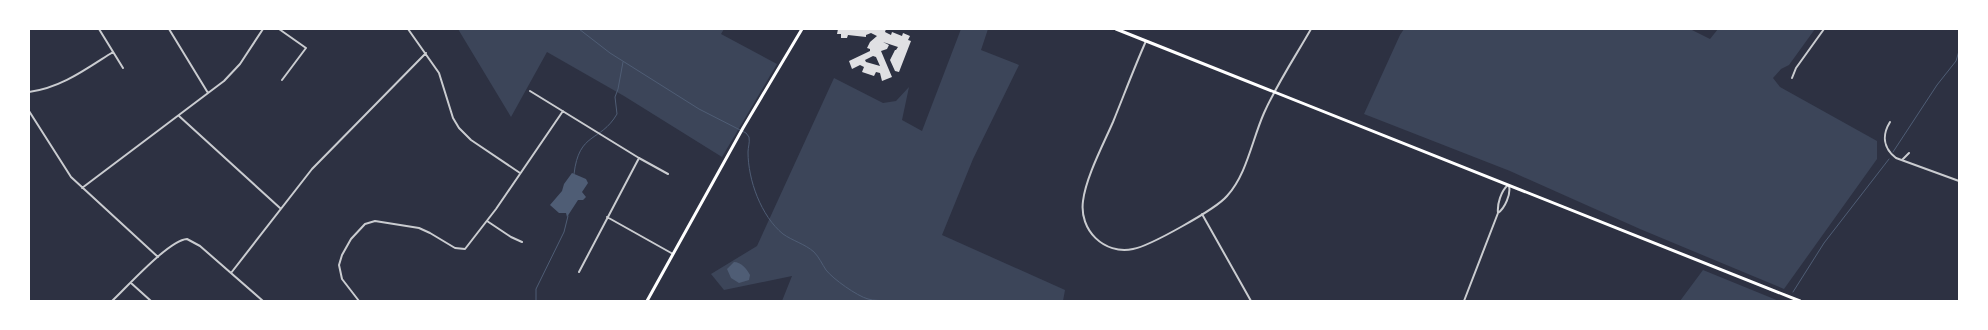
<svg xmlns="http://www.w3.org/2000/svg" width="1988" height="330" font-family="Rubik,sans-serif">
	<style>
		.green { fill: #3c4559 }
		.water { fill: #4f5d75 }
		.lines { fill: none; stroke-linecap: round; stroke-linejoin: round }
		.stream { stroke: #4f5d75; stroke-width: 1 }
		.building { fill: #e0e0e3; fill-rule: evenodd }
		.minor { stroke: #caccd0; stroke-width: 2 }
		.secondary { stroke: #fff; stroke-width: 3 }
	</style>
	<rect width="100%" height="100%" fill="#2d3142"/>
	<path class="green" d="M458,29H724L721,34L777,64L722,157L624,96L547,52L511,117Z
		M961,29H988L981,50L1019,65L973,159L942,235L1065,290L1063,301H782L792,276L724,290L711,274L757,246L834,78L883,103L896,101L909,87L902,120L922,131Z
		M1404,29H1690L1710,39L1718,29H1815L1789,65L1781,69L1773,78L1780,87L1877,141V159L1784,289L1640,229L1510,171L1364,114L1400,35Z
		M1703,270L1779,301H1680Z"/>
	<path class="water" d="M572,173L586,179L588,183L582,192L586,197L583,200H578L567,217L566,213H559L550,205L562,191L564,184Z
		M734,262C741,262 747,269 750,275L749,280L739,283L731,278L727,269Z"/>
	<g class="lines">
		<path class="stream" d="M579,29L610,53L699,109L746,133L749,137C750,143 748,147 748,152C748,180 761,216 783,234C793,241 805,244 814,252C819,257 822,264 826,270C833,279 857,296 868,299C874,301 880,300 886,301
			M1893,152L1937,85L1956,61L1959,51
			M574,174C579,131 600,143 617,114L615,97L618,89L623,62
			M1793,292L1824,243L1889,159
			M536,301V289L564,232L568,216"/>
	</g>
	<path class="building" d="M838,29H886L885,32L891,35L892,32L902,36L903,33L910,36L908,40L911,41L899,72L895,71L890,60L895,50H896L898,47L883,42L889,45L887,49L881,51L892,77L882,81L880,73L876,72L874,76L862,72L864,67L860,65L852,69L849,61L870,51V49L867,48L870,42L877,36L871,33L866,35V37L848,35L847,38H841V34H837ZM873,56L876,57L880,66L866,62L865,60Z"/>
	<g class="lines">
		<path class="minor" d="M99,29L123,68
			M169,29L208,93
			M279,29L306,48L282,80
			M408,29L439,73L453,118L459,128L471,140L520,173
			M1146,41C1134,68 1124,95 1113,122C1103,145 1086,177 1083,201C1079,230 1104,255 1133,249C1150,246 1216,209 1227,196C1247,174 1252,140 1264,113C1277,84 1295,57 1311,29
			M1792,78L1796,68L1824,29
			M530,91L639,158L668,174
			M29,92C61,88 86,69 113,52
			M29,111L71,177L158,257
			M179,116L280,208
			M1890,122C1882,135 1883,148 1896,158L1959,181
			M1902,160L1909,153
			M82,188L224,81L240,64L263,29
			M1498,213C1497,204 1501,191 1508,185
			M1202,214L1251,301
			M607,217L673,254
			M487,221L511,237L522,242
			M579,272L639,158
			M231,273L312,169L426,53
			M131,283L151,301
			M112,301C127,287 169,240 187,239L200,246L263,301
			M359,301L342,279L339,265L342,255L351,239L365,224L375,221L419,228L430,233L455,248L465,249L496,209L563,111
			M1464,301L1498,213C1505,208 1511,194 1509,186"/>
		<path class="secondary" d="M1116,29L1800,301
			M647,301L743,128L802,29"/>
	</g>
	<rect width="1988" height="330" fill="none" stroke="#ffffff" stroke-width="60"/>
</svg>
